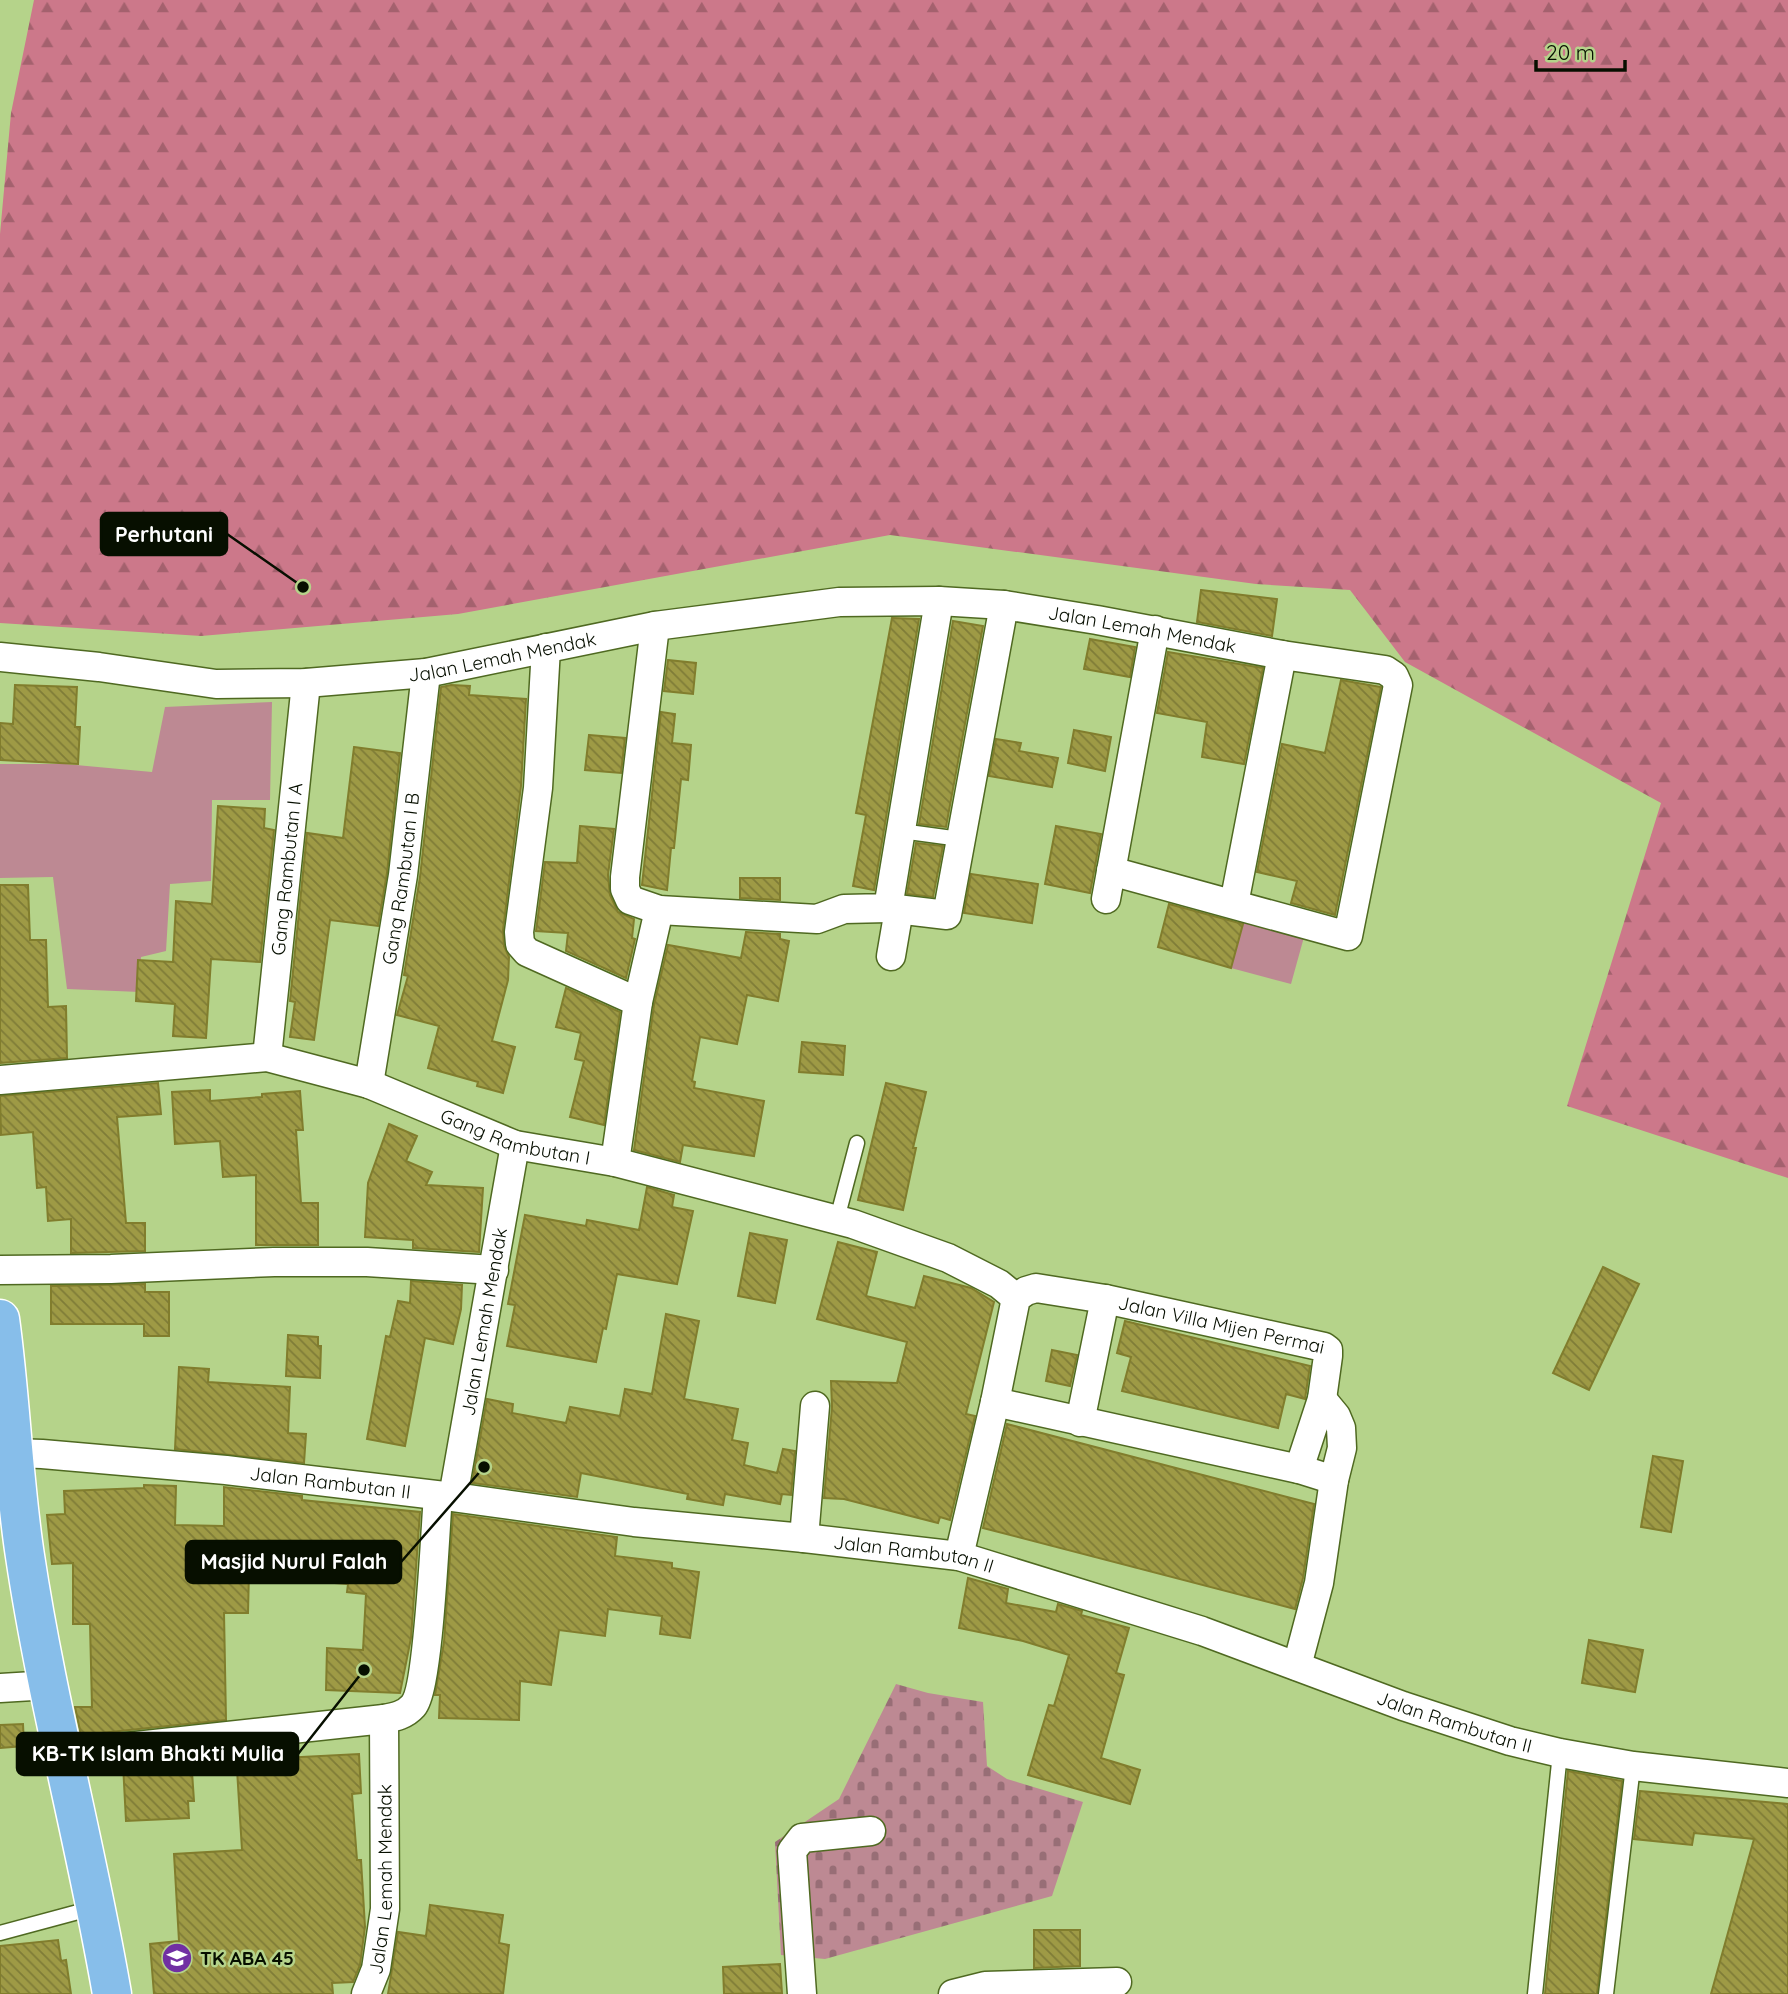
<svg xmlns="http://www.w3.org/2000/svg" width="1788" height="1994" font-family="Quicksand,sans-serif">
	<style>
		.grass { fill: #bd8993 }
		.forest { fill: url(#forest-firs) }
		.cemetery { fill: url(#cemetery-stones) }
		.building { fill: url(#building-back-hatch); stroke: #817d2d; stroke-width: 2 }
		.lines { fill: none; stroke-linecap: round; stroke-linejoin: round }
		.service-casing { stroke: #4f6921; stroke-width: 17 }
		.minor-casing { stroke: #4f6921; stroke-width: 31 }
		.primary-casing { stroke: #fff; stroke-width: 41 }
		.service { stroke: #fff; stroke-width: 14 }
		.minor { stroke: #fff; stroke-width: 28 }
		.primary { stroke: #87beea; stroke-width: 38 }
		.labels { text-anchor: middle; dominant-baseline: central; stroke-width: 5; stroke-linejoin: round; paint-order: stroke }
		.street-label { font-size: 19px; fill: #070f00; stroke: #b5d38a }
		.poi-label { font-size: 19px; font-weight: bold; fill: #070f00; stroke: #b5d38a; text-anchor: start }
		.leader { fill: none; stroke: #070f00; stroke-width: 2.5 }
		.callout-dot { fill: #070f00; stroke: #b5d38a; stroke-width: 2.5 }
		.callout { fill: #070f00; stroke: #070f00; stroke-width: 2.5 }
		.callout-label { font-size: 21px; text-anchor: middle; font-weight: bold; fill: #fff }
	</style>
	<defs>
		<pattern id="forest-firs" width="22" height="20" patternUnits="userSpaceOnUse" patternTransform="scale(1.75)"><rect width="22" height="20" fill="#cc788a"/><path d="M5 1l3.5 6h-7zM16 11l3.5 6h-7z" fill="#a4616e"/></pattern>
		<pattern id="cemetery-stones" width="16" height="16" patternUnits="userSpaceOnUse" patternTransform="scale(1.75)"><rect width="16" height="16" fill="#bd8993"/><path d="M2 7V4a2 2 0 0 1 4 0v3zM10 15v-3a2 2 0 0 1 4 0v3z" fill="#986e76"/></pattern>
		<pattern id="building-back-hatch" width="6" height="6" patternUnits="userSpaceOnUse" patternTransform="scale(1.75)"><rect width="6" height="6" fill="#9e9a45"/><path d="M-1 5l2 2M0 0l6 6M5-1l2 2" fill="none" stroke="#7f7c37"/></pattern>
	</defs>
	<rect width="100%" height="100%" fill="#b5d38a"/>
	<path class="grass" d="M272,702L270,800H212L211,881L170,884L166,951L141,957L140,992L67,989L53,877L0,878V764H65L152,772L165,707Z
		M1244,920L1304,937L1291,984L1231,968Z"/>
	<path class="forest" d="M34,0H1788V1178L1567,1106L1661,803L1405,662L1350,590L1256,584L890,535L458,614L201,636L0,623V234L11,113Z"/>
	<path class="cemetery" d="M896,1684L928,1693L983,1702L987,1766L1007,1779L1083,1802L1052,1896L825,1959L781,1955L775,1842L839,1799Z"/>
	<path class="building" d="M1201,590L1277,599L1272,636L1197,622Z
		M892,618L919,619L874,890L853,886L866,815L856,813Z
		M953,621L983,626L946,827L919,824Z
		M1090,639L1135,647L1130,677L1084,669Z
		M1168,652L1263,668L1244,764L1202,757L1207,722L1157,713Z
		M668,660L696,663L693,694L664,691Z
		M1341,680L1381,687L1335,915L1291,903L1297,881L1257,872L1282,744L1325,753Z
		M15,685L77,687L75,727H80L78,764L0,760V723L13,724Z
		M451,685L470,686L469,695L526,699L521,786L503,930L504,946L509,957L508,980L492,1041L515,1047L503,1093L477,1086L478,1082L428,1068L439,1026L397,1015L408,976L404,975L420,877L441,687Z
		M661,712L675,714L672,743L691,745L688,780L681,779L674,848H671L667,890L642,885Z
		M1074,730L1111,737L1105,771L1068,763Z
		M589,735L625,738L621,773L585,770Z
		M996,739L1021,743L1019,751L1058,758L1052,787L989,776Z
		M354,747L400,753L387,873L378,926L330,920L314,1040L290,1037L295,1002L290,1001L307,833L343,838Z
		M218,806L265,809L264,828L274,830L260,962L211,959L206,1038L173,1036L175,1004L136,1001L138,960L173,962L176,901L212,904Z
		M580,826L614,829L608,875L610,895L618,912L634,919L632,938L635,939L626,978L566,951L568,933L536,931L545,862L577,863Z
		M1056,826L1101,834L1090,893L1045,884Z
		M916,843L943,846L933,897L907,894Z
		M971,874L1038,884L1032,923L964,913Z
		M740,878H780V900L740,898Z
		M0,885H28L30,940H46L48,1007L66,1006L67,1058L0,1063Z
		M1169,904L1243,924L1231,968L1158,947Z
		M746,932L780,934V939L789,941L778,1001L747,995L737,1044L700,1037L692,1081L695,1082L694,1088L764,1101L754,1156L683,1145L680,1162L634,1150L654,1005L668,945L741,958Z
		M566,988L620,1012L604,1125L570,1117L584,1061L575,1059L581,1033L556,1027Z
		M802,1042L845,1046L843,1075L799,1072Z
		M158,1083L161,1114L117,1117L126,1223H145V1251L71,1253V1219L48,1221L46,1187L37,1188L33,1132L1,1135L0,1096Z
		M886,1083L926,1092L913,1148H916L903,1210L858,1200Z
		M210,1090V1101L262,1097V1094L300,1091L303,1130H296L301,1203H318V1245H256V1175L223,1177L220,1141L175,1144L172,1092Z
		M389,1124L417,1136L406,1161L432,1172L426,1185L483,1188L479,1252L413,1248V1240L365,1237L368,1183Z
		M647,1187L674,1195L672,1207L693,1211L677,1284L617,1274L606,1329L603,1328L596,1362L507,1346L515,1305L508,1304L525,1215L586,1226L587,1220L639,1230Z
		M750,1233L787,1240L775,1303L738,1296Z
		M838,1242L877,1252L866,1296L915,1308L924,1276L971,1288L994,1302L966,1414L975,1416L950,1520L940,1517L938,1523L844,1499L824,1498L832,1407L831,1381L897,1383L907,1342L817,1319Z
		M1603,1267L1639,1284L1589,1390L1553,1373Z
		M411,1281L462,1285L461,1309L453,1344L425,1338L405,1446L367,1439L386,1336L390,1337L398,1301L410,1303Z
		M145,1284V1292H169V1336H144V1324H51V1286Z
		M666,1314L699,1321L684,1399L738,1409L732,1440L748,1443L744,1465L777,1473L783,1449L795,1451L791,1495L782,1494L780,1504L725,1494L723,1505L687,1499L688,1494L581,1473L577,1497L472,1483L487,1399L513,1404L512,1413L566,1423L570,1407L620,1416L625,1389L652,1394Z
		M1125,1321L1310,1366L1305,1399L1286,1394L1278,1428L1122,1391L1131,1357L1117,1353Z
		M288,1335L318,1337V1346H321L320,1378L286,1376Z
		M1052,1350L1077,1355L1070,1386L1046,1381Z
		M179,1367L209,1369L208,1382L290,1387L288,1433L306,1434L304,1463L175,1449Z
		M1007,1424L1314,1504L1303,1578L1295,1609L983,1528Z
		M1653,1456L1683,1461L1671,1532L1641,1527Z
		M144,1485L176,1486L175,1525L224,1526V1487L302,1496V1500L420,1512L411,1638L400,1693L326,1690L327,1648L363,1650L366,1594L347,1592L348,1584L322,1582L323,1575L249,1572L248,1613H224L226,1720L81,1735L75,1707H92L90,1624H73V1563L52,1564L47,1515L65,1514L64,1491L144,1488Z
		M453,1514L617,1537L615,1556L672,1563V1568L699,1572L690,1638L660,1634L662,1616L608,1609L605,1636L559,1630L551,1685L520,1681L519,1720L439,1718L440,1695H435L444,1642Z
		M968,1578L1008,1589L1006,1603L1056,1612L1058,1604L1082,1611L1081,1615L1129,1628L1116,1673L1124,1675L1101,1758L1140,1770L1130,1804L1028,1775L1049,1705L1054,1706L1069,1655L1023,1641L959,1628Z
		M1589,1640L1643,1650L1635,1692L1582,1683Z
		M23,1724L24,1746L0,1748V1725Z
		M282,1750V1758L359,1754L361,1793L352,1794L357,1860H361L365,1927L360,1965L353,1982L332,1983L333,1994H154L150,1944L179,1941L174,1854L242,1850L236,1753Z
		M191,1757L194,1801H188L189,1818L126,1821L123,1764Z
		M1568,1771L1622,1781L1597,1994H1545Z
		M1640,1791L1788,1804V1994H1711L1754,1839L1694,1833L1692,1845L1634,1839Z
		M430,1905L503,1915L499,1943L509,1945L503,1994H388L398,1932L426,1936Z
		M1034,1930H1080V1966L1034,1968Z
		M58,1940L61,1961L66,1960L71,1994H0V1946Z
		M780,1964L782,1993L724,1994L723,1967Z"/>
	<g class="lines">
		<g class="service-casing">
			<path id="service" d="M901,831L960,839
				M837,1219L857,1143
				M0,1933L93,1908
				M1535,1994L1560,1753
				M1606,1994L1633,1766"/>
		</g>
		<g class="minor-casing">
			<g id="minor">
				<path d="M655,626L625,877V889L630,900L659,910L817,919L844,909L888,908L939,601"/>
				<path d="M546,648L538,788L519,932L520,944L527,952L638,1002L615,1162"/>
				<path id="s1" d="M0,657L99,667L216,684L306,683L426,673L655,626L839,602L939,601L1004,605L1097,620L1282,655L1385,670L1394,676L1398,685L1348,936L1111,871"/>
				<path d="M1106,899L1155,630"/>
				<path d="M1234,904L1282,655"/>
				<path d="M888,908L947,915L1004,605"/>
				<path d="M891,956L897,921L896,909"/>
				<path d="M638,1002L659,910"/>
				<path id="s2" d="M267,1057L306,683"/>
				<path id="s3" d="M0,1080L267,1057L369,1084L515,1145L615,1162L853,1224L948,1258L999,1284L1016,1298"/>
				<path id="s4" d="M369,1084L403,875L426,673"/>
				<path d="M0,1270L111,1269L274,1262H367L494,1270"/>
				<path d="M995,1402L1299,1469L1334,1480"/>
				<path d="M1080,1422L1105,1299"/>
				<path id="s5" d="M0,1456L14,1453L42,1454L226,1470L453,1497L634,1522L804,1538L959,1556L1202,1631L1403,1706L1510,1741L1560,1753L1633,1766L1788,1783"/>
				<path id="s6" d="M453,1497L515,1145"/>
				<path d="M804,1538L815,1406"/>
				<path id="s7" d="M959,1556L995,1402L1016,1298L1026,1291L1036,1288L1105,1299L1324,1347L1328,1350V1356L1322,1399L1299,1469"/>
				<path d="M1297,1666L1319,1583L1334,1480L1342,1448L1341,1428L1336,1416L1322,1399"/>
				<path d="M0,1688L50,1685"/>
				<path d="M63,1754L384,1719"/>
				<path id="s8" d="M366,1994L376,1969L385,1909L384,1719C395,1717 405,1715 413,1706C429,1688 435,1529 438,1496"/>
				<path d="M802,1994L792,1851L802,1838L871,1831"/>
				<path d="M953,1994L985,1986L1117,1982"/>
			</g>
		</g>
		<g class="primary-casing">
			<path id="primary" d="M0,1319C11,1398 13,1478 25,1556C47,1703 87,1848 112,1994"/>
		</g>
		<use href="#service" class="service"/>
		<use href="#minor" class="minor"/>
		<use href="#primary" class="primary"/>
	</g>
	<defs>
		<g id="school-disc" transform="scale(1.575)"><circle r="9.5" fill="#712fa3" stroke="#b5d38a"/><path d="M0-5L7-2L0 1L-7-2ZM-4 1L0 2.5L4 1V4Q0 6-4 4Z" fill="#fff"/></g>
	</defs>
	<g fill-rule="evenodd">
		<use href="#school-disc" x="177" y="1958"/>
	</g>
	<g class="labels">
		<g class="street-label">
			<text stroke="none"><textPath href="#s1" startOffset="1153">Jalan Lemah Mendak</textPath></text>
			<text stroke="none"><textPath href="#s1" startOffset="506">Jalan Lemah Mendak</textPath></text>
			<text stroke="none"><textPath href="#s2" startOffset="189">Gang Rambutan I A</textPath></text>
			<text stroke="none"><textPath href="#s4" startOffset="208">Gang Rambutan I B</textPath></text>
			<text stroke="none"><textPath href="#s3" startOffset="530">Gang Rambutan I</textPath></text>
			<text stroke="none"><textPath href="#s6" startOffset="178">Jalan Lemah Mendak</textPath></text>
			<text stroke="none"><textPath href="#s7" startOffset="476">Jalan Villa Mijen Permai</textPath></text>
			<text stroke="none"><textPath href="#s5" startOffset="332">Jalan Rambutan II</textPath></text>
			<text stroke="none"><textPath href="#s5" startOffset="920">Jalan Rambutan II</textPath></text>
			<text stroke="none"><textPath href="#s5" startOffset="1488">Jalan Rambutan II</textPath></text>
			<text stroke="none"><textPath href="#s8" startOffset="117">Jalan Lemah Mendak</textPath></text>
		</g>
		<g class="poi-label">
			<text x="200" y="1958">TK ABA 45</text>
		</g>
	</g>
	<path class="leader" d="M303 587L227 534M484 1467L401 1562M364 1670L298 1754"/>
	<g class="callout-dot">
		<circle cx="303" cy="587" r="7"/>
		<circle cx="484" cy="1467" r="7"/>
		<circle cx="364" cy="1670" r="7"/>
	</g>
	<g class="callout">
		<rect x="101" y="513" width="126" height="42" rx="7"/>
		<rect x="186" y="1541" width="215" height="42" rx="7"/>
		<rect x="17" y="1733" width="281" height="42" rx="7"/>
	</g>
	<g class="callout-label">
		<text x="164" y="542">Perhutani</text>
		<text x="294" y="1569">Masjid Nurul Falah</text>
		<text x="158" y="1761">KB-TK Islam Bhakti Mulia</text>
	</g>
	<path d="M1536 60v10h89v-10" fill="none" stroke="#070f00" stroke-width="3.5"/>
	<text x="1546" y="60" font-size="21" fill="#070f00" stroke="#b5d38a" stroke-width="5" paint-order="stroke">20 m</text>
</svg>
